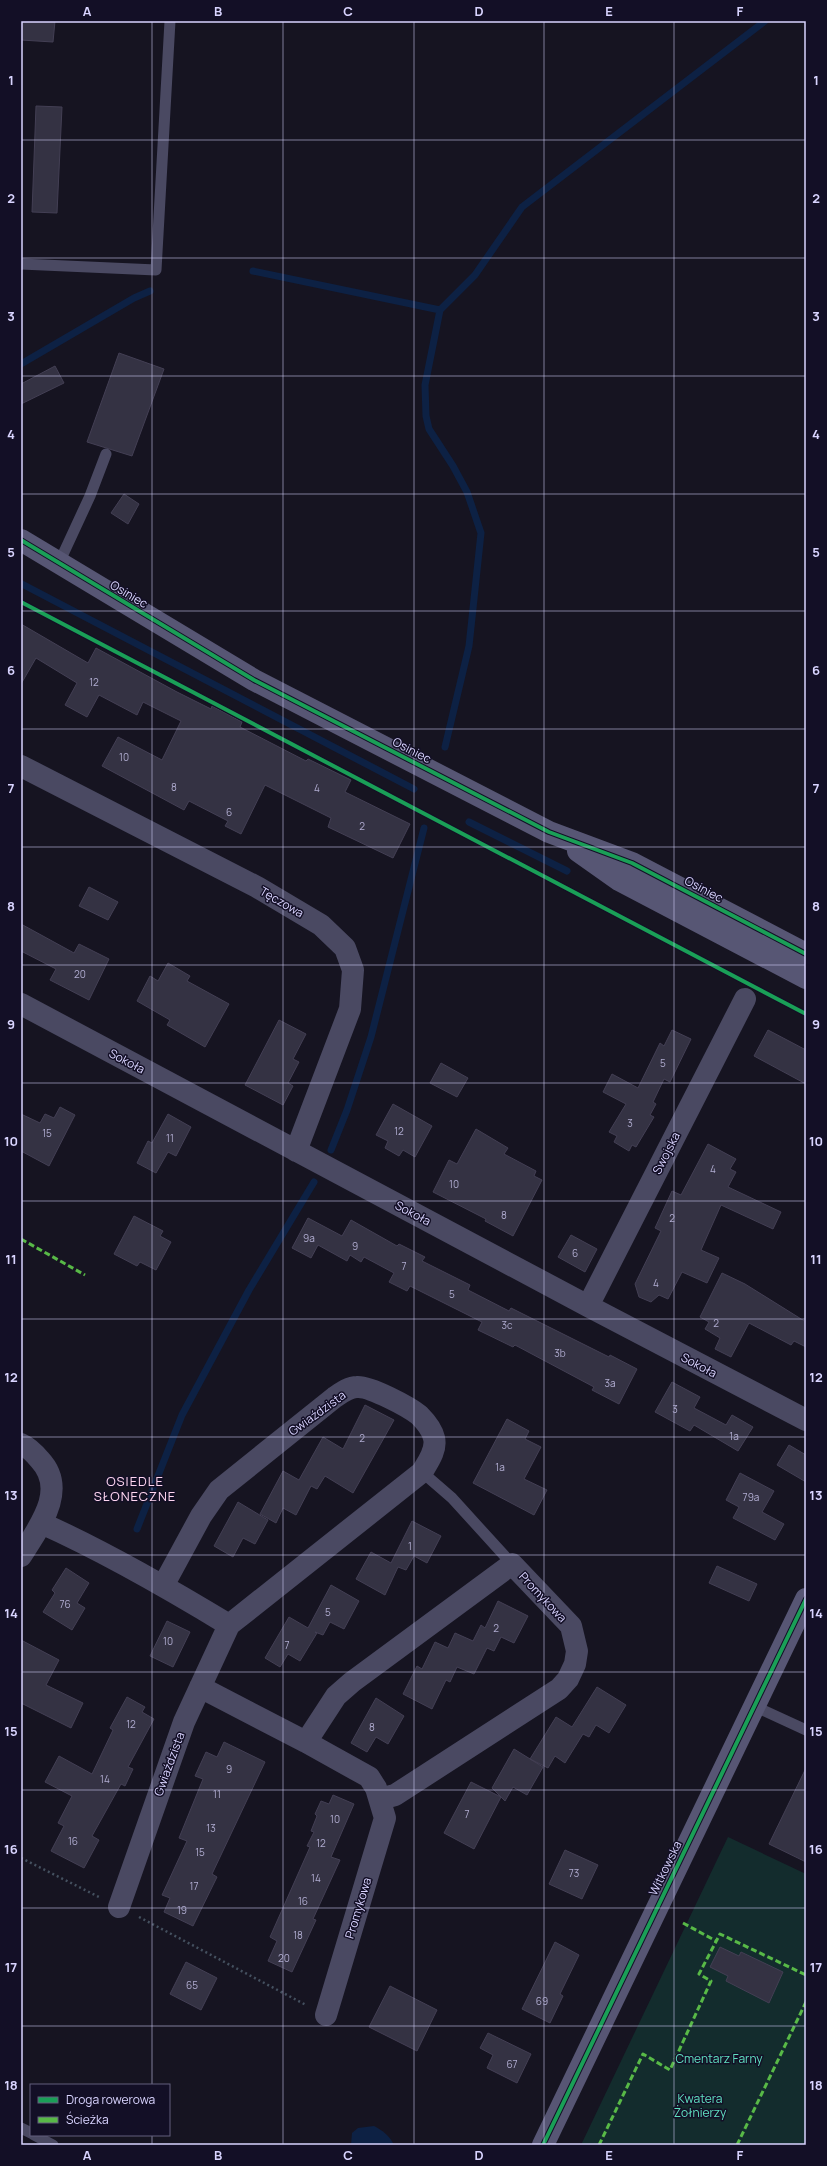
<svg xmlns="http://www.w3.org/2000/svg" width="827" height="2166" font-family="Manrope,sans-serif">
	<style>
		.green { fill: #132c2d }
		.water { fill: #0d2144 }
		.lines { fill: none; stroke-linecap: round; stroke-linejoin: round }
		.stream { stroke: #0d2144; stroke-width: 7 }
		.building { fill: #343243; stroke: #433f54 }
		.path { stroke: #44505f; stroke-width: 2.5; stroke-dasharray: 2 3; stroke-linecap: butt }
		.lane { stroke: #4a4962; stroke-width: 11 }
		.street { stroke: #4a4962; stroke-width: 22 }
		.secondary { stroke: #575674; stroke-width: 22 }
		.quiet { stroke: #58b947; stroke-width: 3; stroke-dasharray: 6 3; stroke-linecap: butt }
		.cycleway-casing { stroke: #130f26; stroke-width: 6 }
		.cycleway { stroke: #1a9f57; stroke-width: 4 }
		.grid { fill: none; stroke: #d9d4ff; stroke-width: 1; stroke-opacity: 0.55 }
		.labels { text-anchor: middle; dominant-baseline: central; stroke-width: 3; stroke-linejoin: round; paint-order: stroke }
		.number-label { font-size: 10px; fill: #b0acd0 }
		.street-label { font-size: 12px; fill: #d9d4ff; stroke: #130f26 }
		.park-label { font-size: 12px; fill: #5fe0c0; stroke: #130f26 }
		.neighbourhood-label { font-size: 13px; letter-spacing: 1px; fill: #ffd6f0; stroke: #130f26 }
		.neatline { fill: none; stroke: #d9d4ff; stroke-width: 1.5 }
		.grid-label { font-size: 13px; text-anchor: middle; font-weight: bold; fill: #d9d4ff }
	</style>
	<rect width="100%" height="100%" fill="#161421"/>
	<path class="green" d="M728,1837L806,1874V2145H581Z"/>
	<path class="water" d="M374,2126C383,2131 389,2135 394,2145H351L352,2133L358,2128Z"/>
	<g class="lines">
		<path class="stream" d="M253,271L440,310L475,275L522,207L765,21
			M440,310L425,385L426,416L429,429L453,466L467,492L481,533L469,646L445,747
			M21,364L134,298L150,291
			M22,584L414,789
			M469,822L567,871
			M331,1150L347,1110L371,1037L424,828
			M137,1529L182,1415L249,1290L314,1182"/>
	</g>
	<path class="building" d="M21,21H55L53,42L21,40Z
		M36,106L62,107L57,213L32,212Z
		M119,353L164,369L132,456L87,442Z
		M55,366L64,383L21,404V384Z
		M124,494L139,504L128,524L111,513Z
		M21,624L88,663L96,648L177,692L211,709L212,706L242,722L240,727L306,761L308,759L351,780L345,792L410,824L393,858L328,827L331,818L265,785L241,834L225,826L228,821L189,801L184,810L102,766L118,737L162,760L181,721L143,702L137,715L99,695L87,717L65,705L77,683L36,658L21,684Z
		M89,887L118,902L108,920L79,906Z
		M21,924L74,953L79,944L109,959L89,1000L50,980L56,969L21,951Z
		M168,963L190,976L187,981L229,1004L205,1047L167,1025L170,1020L137,1001L150,976L158,981Z
		M279,1020L306,1034L293,1059L299,1062L288,1083L293,1086L283,1105L245,1085Z
		M672,1030L691,1039L670,1082L664,1079L653,1102L656,1104L650,1115L654,1117L636,1147L632,1145L629,1151L614,1142L617,1136L609,1132L626,1104L603,1092L612,1074L638,1088L660,1043L664,1046Z
		M768,1030L806,1050V1084L754,1056Z
		M441,1063L468,1078L457,1097L430,1083Z
		M393,1104L432,1126L415,1157L403,1150L399,1156L385,1148L388,1141L376,1135Z
		M60,1107L75,1115L49,1166L21,1151V1114L40,1123L45,1114L54,1118Z
		M168,1114L191,1127L176,1156L168,1152L156,1173L137,1163L148,1141L152,1143Z
		M476,1129L508,1148L504,1154L536,1171L534,1176L542,1180L513,1236L485,1221L486,1219L433,1192L449,1160L457,1164Z
		M708,1144L736,1159L730,1169L736,1172L728,1187L781,1212L773,1229L721,1205L701,1250L719,1258L707,1283L682,1272L668,1299L659,1295L651,1302L639,1297L635,1284L661,1231L655,1228L672,1191L681,1195Z
		M134,1216L163,1231L160,1236L171,1242L156,1270L140,1262L137,1266L114,1254Z
		M308,1218L342,1236L351,1220L397,1246L399,1244L425,1257L422,1261L470,1285L468,1290L509,1311L511,1308L609,1357L610,1355L637,1369L619,1404L592,1390L594,1387L515,1345L513,1347L478,1330L482,1322L410,1286L407,1291L389,1282L394,1273L364,1257L361,1262L350,1255L347,1261L318,1245L311,1258L292,1248Z
		M571,1235L597,1249L585,1272L558,1257Z
		M722,1273L745,1284L806,1322V1347L794,1341L791,1345L749,1323L731,1357L715,1349L720,1338L705,1329L709,1322L700,1317Z
		M672,1382L700,1397L694,1408L726,1425L732,1415L753,1427L738,1451L694,1425L690,1431L655,1412Z
		M365,1405L394,1420L353,1493L325,1476L317,1489L311,1486L296,1515L283,1508L276,1523L260,1514L283,1471L299,1480L323,1437L343,1449Z
		M507,1419L529,1431L525,1439L541,1447L524,1479L547,1490L534,1515L473,1483Z
		M789,1445L806,1455V1482L777,1465Z
		M740,1473L774,1491L762,1512L784,1524L775,1540L733,1518L739,1507L726,1500Z
		M238,1502L268,1520L255,1544L243,1538L233,1557L214,1546Z
		M412,1521L441,1536L427,1563L414,1556L406,1570L398,1567L385,1595L356,1579L371,1552L391,1563Z
		M717,1566L757,1584L749,1601L709,1583Z
		M66,1568L89,1583L77,1603L85,1608L72,1630L43,1612L55,1593L52,1590Z
		M331,1585L359,1601L344,1629L330,1622L323,1635L315,1632L317,1633L300,1661L288,1654L280,1667L265,1658L289,1617L308,1628Z
		M498,1601L528,1616L514,1643L501,1637L494,1651L487,1648L474,1674L457,1667L450,1682L446,1680L432,1709L403,1694L417,1666L422,1669L435,1642L448,1648L455,1633L473,1641L481,1625L485,1628Z
		M167,1621L190,1632L173,1667L150,1656Z
		M21,1640L59,1660L46,1685L83,1703L71,1728L21,1703Z
		M597,1687L626,1705L609,1733L596,1725L589,1737L583,1734L565,1763L555,1756L548,1768L530,1759L556,1717L572,1727Z
		M127,1697L145,1707L142,1712L154,1719L128,1767L133,1769L125,1786L121,1784L92,1836L99,1840L84,1868L51,1851L64,1826L58,1823L72,1796L45,1782L59,1756L92,1774L113,1730L110,1728Z
		M376,1698L404,1716L388,1744L376,1737L367,1752L351,1743Z
		M224,1742L265,1762L212,1874L217,1877L193,1926L164,1912L170,1898L162,1895L187,1841L179,1838L203,1779L195,1776L206,1752L217,1757Z
		M514,1749L543,1767L527,1795L513,1787L505,1801L492,1788Z
		M806,1768V1862L769,1844Z
		M471,1782L501,1797L474,1849L444,1833Z
		M333,1795L354,1804L331,1857L340,1860L313,1919L316,1920L292,1972L268,1961L277,1941L270,1937L310,1847L307,1846L314,1832L311,1831L317,1816L315,1814L321,1801L329,1804Z
		M565,1850L598,1865L582,1899L549,1884Z
		M555,1942L579,1955L560,1994L563,1996L550,2023L522,2009Z
		M720,1947L739,1956L741,1952L783,1972L769,2003L726,1981L728,1976L710,1967Z
		M186,1962L217,1978L201,2010L170,1994Z
		M390,1986L437,2010L417,2051L369,2027Z
		M488,2033L531,2054L517,2083L487,2068L493,2055L480,2048Z"/>
	<g class="lines">
		<path class="path" d="M21,1858L99,1897
			M139,1917L306,2005"/>
		<path class="lane" d="M21,264L156,270L170,21
			M59,563L90,496L106,454
			M422,1472L452,1498L512,1564
			M754,1706L806,1730
			M21,2128L31,2133
			M34,2135L53,2145"/>
		<path class="street" d="M21,766L257,887L321,925L345,948L353,970L350,1009L296,1151
			M21,1004L588,1306L806,1420
			M588,1306L745,999
			M21,1444C28,1447 35,1454 40,1460C68,1490 39,1527 21,1556
			M41,1523C106,1552 168,1588 229,1625L184,1722L119,1907
			M163,1586L201,1516L219,1490L335,1397C341,1393 349,1387 357,1387C370,1386 409,1407 419,1415C425,1421 432,1429 434,1438C437,1450 428,1462 422,1472L229,1625
			M200,1687L306,1742L369,1777L376,1788L385,1818L326,2015
			M306,1742L336,1696L352,1682L512,1564L571,1626L577,1651L575,1664L568,1679L559,1689L395,1795L380,1799"/>
		<path class="secondary" d="M21,540L254,680L549,832L632,863L806,954
			M578,851L619,880L806,978
			M543,2145L806,1599"/>
		<path class="quiet" d="M21,1239L85,1275
			M683,1923L716,1941
			M599,2145L643,2054L670,2070L711,1981L699,1974L720,1934L806,1975
			M737,2145L806,2002"/>
		<g class="cycleway-casing">
			<path id="cycleway" d="M21,540L254,680L549,832L632,863L806,954
				M21,602L806,1014
				M543,2145L806,1599"/>
		</g>
		<use href="#cycleway" class="cycleway"/>
	</g>
	<path class="grid" d="M152,21V2085M283,21V2145M414,21V2145M544,21V2145M674,21V2145M21,140H806M21,258H806M21,376H806M21,494H806M21,611H806M21,729H806M21,847H806M21,965H806M21,1083H806M21,1201H806M21,1319H806M21,1437H806M21,1555H806M21,1672H806M21,1790H806M21,1908H806M21,2026H806M152,2135V2145"/>
	<g class="labels">
		<g class="number-label">
			<text x="94" y="682">12</text>
			<text x="124" y="757">10</text>
			<text x="174" y="787">8</text>
			<text x="317" y="788">4</text>
			<text x="229" y="812">6</text>
			<text x="362" y="826">2</text>
			<text x="80" y="974">20</text>
			<text x="663" y="1063">5</text>
			<text x="630" y="1123">3</text>
			<text x="399" y="1131">12</text>
			<text x="47" y="1133">15</text>
			<text x="170" y="1138">11</text>
			<text x="713" y="1169">4</text>
			<text x="454" y="1184">10</text>
			<text x="504" y="1215">8</text>
			<text x="672" y="1218">2</text>
			<text x="309" y="1238">9a</text>
			<text x="355" y="1246">9</text>
			<text x="575" y="1253">6</text>
			<text x="404" y="1266">7</text>
			<text x="656" y="1283">4</text>
			<text x="452" y="1294">5</text>
			<text x="716" y="1323">2</text>
			<text x="507" y="1325">3c</text>
			<text x="560" y="1353">3b</text>
			<text x="610" y="1383">3a</text>
			<text x="675" y="1409">3</text>
			<text x="734" y="1436">1a</text>
			<text x="362" y="1438">2</text>
			<text x="500" y="1467">1a</text>
			<text x="751" y="1497">79a</text>
			<text x="410" y="1546">1</text>
			<text x="65" y="1604">76</text>
			<text x="328" y="1612">5</text>
			<text x="496" y="1628">2</text>
			<text x="168" y="1641">10</text>
			<text x="287" y="1645">7</text>
			<text x="131" y="1724">12</text>
			<text x="372" y="1727">8</text>
			<text x="229" y="1769">9</text>
			<text x="105" y="1779">14</text>
			<text x="217" y="1794">11</text>
			<text x="467" y="1814">7</text>
			<text x="335" y="1819">10</text>
			<text x="211" y="1828">13</text>
			<text x="73" y="1841">16</text>
			<text x="321" y="1843">12</text>
			<text x="200" y="1852">15</text>
			<text x="574" y="1873">73</text>
			<text x="316" y="1878">14</text>
			<text x="194" y="1886">17</text>
			<text x="303" y="1901">16</text>
			<text x="182" y="1910">19</text>
			<text x="298" y="1935">18</text>
			<text x="284" y="1958">20</text>
			<text x="192" y="1985">65</text>
			<text x="542" y="2001">69</text>
			<text x="512" y="2064">67</text>
		</g>
		<g class="street-label">
			<text transform="translate(129 594) rotate(31)">Osiniec</text>
			<text transform="translate(412 750) rotate(27)">Osiniec</text>
			<text transform="translate(704 889) rotate(28)">Osiniec</text>
			<text transform="translate(282 902) rotate(30)">Tęczowa</text>
			<text transform="translate(127 1061) rotate(28)">Sokoła</text>
			<text transform="translate(666 1153) rotate(-63)">Swojska</text>
			<text transform="translate(413 1213) rotate(28)">Sokoła</text>
			<text transform="translate(699 1365) rotate(28)">Sokoła</text>
			<text transform="translate(317 1413) rotate(-36)">Gwiaździsta</text>
			<text transform="translate(543 1597) rotate(47)">Promykowa</text>
			<text transform="translate(169 1764) rotate(-70)">Gwiaździsta</text>
			<text transform="translate(665 1868) rotate(-64)">Witkowska</text>
			<text transform="translate(358 1908) rotate(-73)">Promykowa</text>
		</g>
		<g class="park-label">
			<text x="719" y="2058">Cmentarz Farny</text>
			<text x="700" y="2098">Kwatera<tspan x="700" dy="14">Żołnierzy</tspan></text>
		</g>
		<g class="neighbourhood-label">
			<text x="135" y="1481">OSIEDLE<tspan x="135" dy="15">SŁONECZNE</tspan></text>
		</g>
	</g>
	<rect width="827" height="2166" fill="none" stroke="#130f26" stroke-width="44"/>
	<rect x="30" y="2084" width="140" height="52" fill="#130f26" stroke="#625e7d"/>
	<rect x="38" y="2097" width="20" height="6" fill="#1a9f57" stroke="#625e7d"/>
	<text x="66" y="2104" font-size="12" fill="#d9d4ff">Droga rowerowa</text>
	<rect x="38" y="2117" width="20" height="6" fill="#58b947" stroke="#625e7d"/>
	<text x="66" y="2124" font-size="12" fill="#d9d4ff">Ścieżka</text>
	<rect x="22" y="22" width="783" height="2122" class="neatline"/>
	<g class="grid-label">
		<text x="87" y="16">A</text>
		<text x="218" y="16">B</text>
		<text x="348" y="16">C</text>
		<text x="479" y="16">D</text>
		<text x="609" y="16">E</text>
		<text x="740" y="16">F</text>
		<text x="11" y="85">1</text>
		<text x="816" y="85">1</text>
		<text x="11" y="203">2</text>
		<text x="816" y="203">2</text>
		<text x="11" y="321">3</text>
		<text x="816" y="321">3</text>
		<text x="11" y="439">4</text>
		<text x="816" y="439">4</text>
		<text x="11" y="557">5</text>
		<text x="816" y="557">5</text>
		<text x="11" y="675">6</text>
		<text x="816" y="675">6</text>
		<text x="11" y="793">7</text>
		<text x="816" y="793">7</text>
		<text x="11" y="911">8</text>
		<text x="816" y="911">8</text>
		<text x="11" y="1029">9</text>
		<text x="816" y="1029">9</text>
		<text x="11" y="1146">10</text>
		<text x="816" y="1146">10</text>
		<text x="11" y="1264">11</text>
		<text x="816" y="1264">11</text>
		<text x="11" y="1382">12</text>
		<text x="816" y="1382">12</text>
		<text x="11" y="1500">13</text>
		<text x="816" y="1500">13</text>
		<text x="11" y="1618">14</text>
		<text x="816" y="1618">14</text>
		<text x="11" y="1736">15</text>
		<text x="816" y="1736">15</text>
		<text x="11" y="1854">16</text>
		<text x="816" y="1854">16</text>
		<text x="11" y="1972">17</text>
		<text x="816" y="1972">17</text>
		<text x="11" y="2090">18</text>
		<text x="816" y="2090">18</text>
		<text x="87" y="2160">A</text>
		<text x="218" y="2160">B</text>
		<text x="348" y="2160">C</text>
		<text x="479" y="2160">D</text>
		<text x="609" y="2160">E</text>
		<text x="740" y="2160">F</text>
	</g>
</svg>
